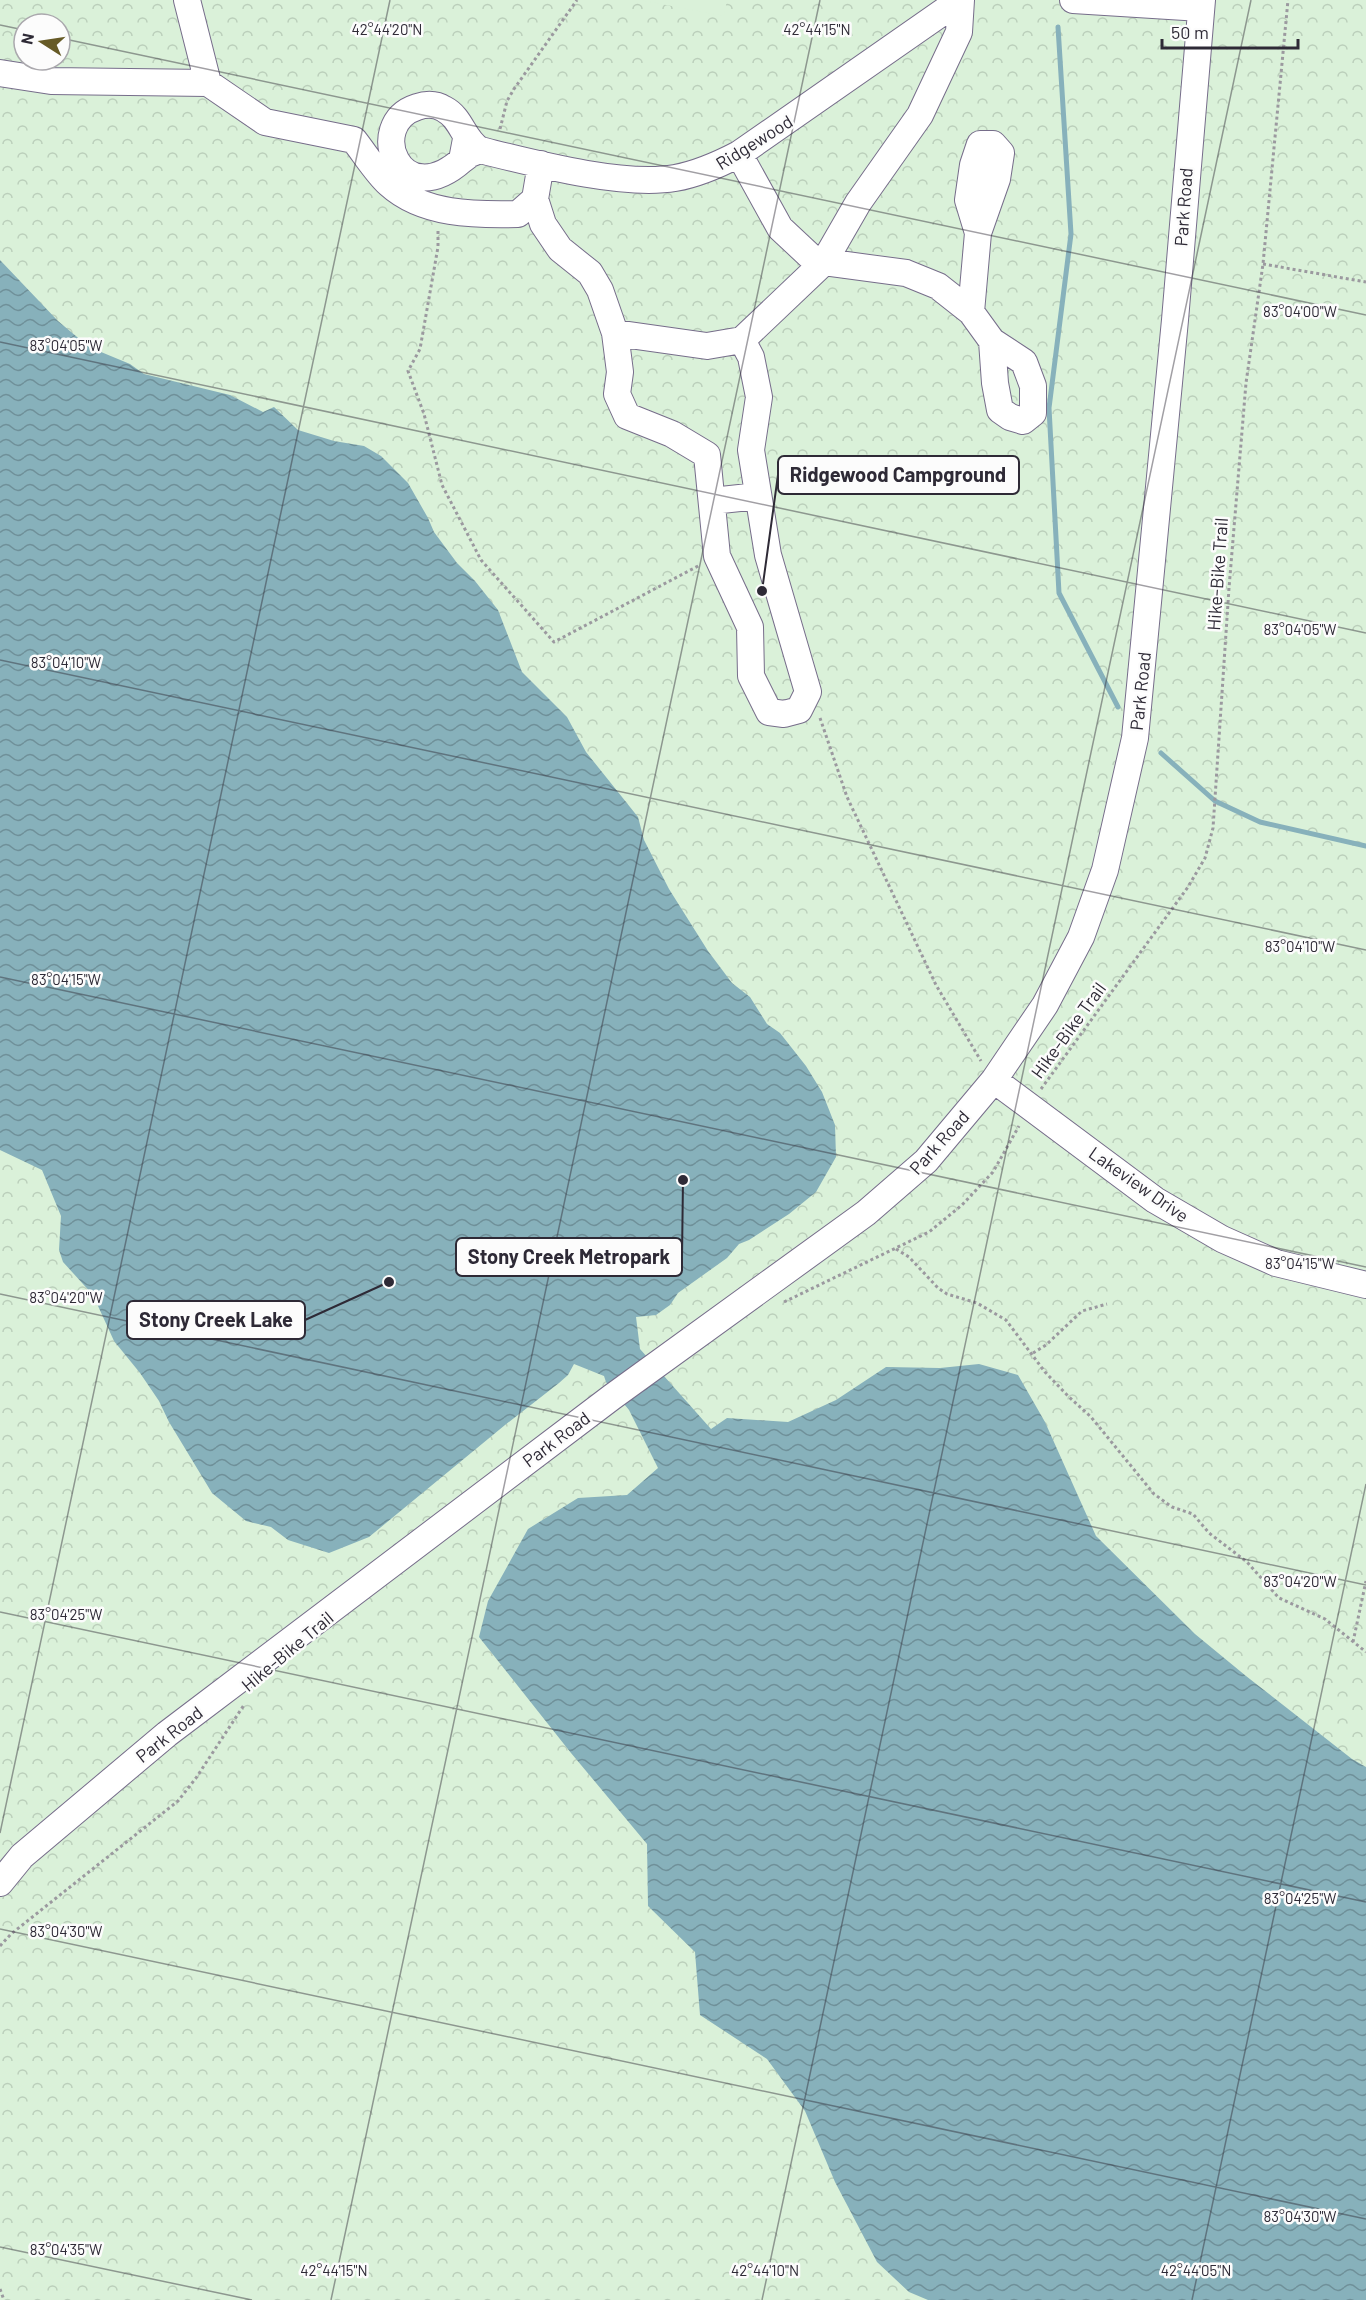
<svg xmlns="http://www.w3.org/2000/svg" width="1366" height="2300" font-family="Barlow,sans-serif">
	<style>
		.park { fill: url(#park-crowns); fill-rule: evenodd }
		.pitch { fill: #daf1d9 }
		.water { fill: url(#water-waves) }
		.lines { fill: none; stroke-linecap: round; stroke-linejoin: round }
		.stream { stroke: #87b1bb; stroke-width: 5 }
		.minor-casing { stroke: #766d8a; stroke-width: 28 }
		.path { stroke: #9b999f; stroke-width: 3; stroke-dasharray: 3 3; stroke-linecap: butt }
		.minor { stroke: #fff; stroke-width: 26 }
		.ticks { fill: none; stroke: #2e2a36; stroke-width: 1.5; stroke-opacity: 0.45 }
		.labels { text-anchor: middle; dominant-baseline: central; stroke-width: 5; stroke-linejoin: round; paint-order: stroke }
		.street-label { font-size: 18px; fill: #2e2a36; stroke: #fcfcfc }
		.ticks-label { font-size: 15px; text-anchor: middle; fill: #2e2a36; stroke: #fcfcfc; stroke-width: 5; stroke-linejoin: round; paint-order: stroke }
		.leader { fill: none; stroke: #2e2a36; stroke-width: 2 }
		.callout-dot { fill: #2e2a36; stroke: #fcfcfc; stroke-width: 2 }
		.callout { fill: #fcfcfc; stroke: #2e2a36; stroke-width: 2 }
		.callout-label { font-size: 20px; text-anchor: middle; font-weight: bold; fill: #2e2a36 }
	</style>
	<defs>
		<pattern id="park-crowns" width="20" height="18" patternUnits="userSpaceOnUse" patternTransform="scale(1.5)"><rect width="20" height="18" fill="#daf1d9"/><path d="M2 6a3 3 0 1 1 6 0M12 15a3 3 0 1 1 6 0" fill="none" stroke="#bbcfbb"/></pattern>
		<pattern id="water-waves" width="16" height="10" patternUnits="userSpaceOnUse" patternTransform="scale(1.5)"><rect width="16" height="10" fill="#87b1bb"/><path d="M0 5q4-4 8 0t8 0" fill="none" stroke="#6f9099"/></pattern>
	</defs>
	<rect width="100%" height="100%" fill="#fcfcfc"/>
	<path class="park" d="M0,0H1366V2300H0ZM24,24H60V60H24Z"/>
	<path class="pitch" d="M640,0H727L724,16Z"/>
	<path class="water" d="M0,260L58,321L89,347L130,364L144,374L230,395L263,412L274,407L298,430L334,441L364,446L381,456L408,483L428,518L434,532L457,563L475,581L498,610L522,672L567,717L586,752L638,817L644,840L669,889L708,951L732,983L750,997L767,1024L780,1033L806,1066L822,1092L835,1125L836,1157L816,1192L789,1214L749,1240L739,1244L727,1258L678,1293L670,1305L656,1315L636,1317L640,1349L711,1429L727,1418L788,1422L836,1400L886,1367L940,1368L979,1364L1018,1375L1045,1422L1096,1536L1195,1634L1246,1676L1352,1759L1366,1767V2300H928L909,2292L877,2262L835,2182L805,2111L767,2059L700,2015L695,1952L648,1906L647,1844L571,1753L479,1637L488,1601L528,1529L578,1498L627,1495L658,1468L629,1410L606,1382L604,1376L574,1364L568,1375L559,1383L505,1425L369,1537L329,1553L288,1540L271,1527L246,1521L212,1493L169,1422L159,1401L140,1373L114,1341L93,1295L63,1262L59,1250L61,1216L42,1170L0,1150Z"/>
	<g class="lines">
		<path class="stream" d="M1058,27L1071,234L1049,408L1059,593L1118,707
			M1161,753L1215,801L1260,822L1366,846"/>
		<g class="minor-casing">
			<path id="minor" d="M187,0L208,83
				M1073,0L1201,8
				M0,73L51,81L208,83L265,122L354,140C365,154 376,172 389,184C423,215 475,215 518,214L535,199L541,164
				M480,150C533,163 622,187 675,178C698,174 718,165 739,154L960,0
				M739,154L780,228L811,257L824,262L906,273L938,286L971,312L992,341L995,383L1000,410L1010,417L1023,421L1033,413V386L1024,362L992,341
				M462,160L470,154L480,150C463,140 462,118 444,109C436,104 426,104 417,107C364,124 400,215 462,160L466,139
				M535,199L543,224L560,249L590,273L600,290L615,333L620,372L617,394L627,416L672,434L707,455L717,556L750,627L751,676L769,712L784,714L799,710L808,692L768,555L751,450L759,397L751,357L742,340L707,346L615,333
				M971,312L978,233L997,179L1001,153L993,144H980L973,165L968,200L978,233
				M742,340L824,262L858,203L920,115L959,32L961,0
				M712,501L758,496
				M994,1080L1155,1200L1222,1239L1276,1263L1366,1285
				M0,1883L22,1856L167,1734L612,1397L866,1213L926,1161L994,1080L1045,1005L1081,937L1105,870L1135,738L1175,320L1202,0"/>
		</g>
		<path class="path" d="M500,129L507,101L514,89L577,0
			M438,231V247L420,349L408,371L424,414L442,485L481,560L554,642L700,565
			M1263,264L1366,282
			M820,718L847,797L936,985L981,1061
			M1041,1089L1188,887L1205,858L1213,828L1229,588L1246,383L1263,264L1288,0
			M896,1249L909,1257L938,1288L947,1294L977,1303L1006,1320L1045,1372L1068,1396L1091,1417L1154,1494L1172,1507L1193,1514L1209,1533L1247,1562L1279,1598L1325,1619L1366,1652
			M784,1302L929,1232L962,1205L993,1172L1019,1126
			M1033,1353L1046,1345L1082,1311L1107,1304
			M1353,1642L1366,1581
			M0,1946L11,1934L178,1801L196,1778L244,1705
			M0,2289L4,2300"/>
		<use href="#minor" class="minor"/>
	</g>
	<path class="ticks" d="M0,25L24,30M60,38L1366,315M0,342L1366,633M0,660L1366,950M0,977L1366,1267M0,1294L1366,1585M0,1612L1366,1902M0,1833L390,0M0,1929L1366,2219M0,2247L252,2300M331,2300L820,0M762,2300L1251,0M1192,2300L1366,1484"/>
	<g class="labels">
		<g class="street-label">
			<text transform="translate(754 142) rotate(-32)">Ridgewood</text>
			<text transform="translate(1183 207) rotate(-86)">Park Road</text>
			<text transform="translate(1217 574) rotate(-86)">Hike-Bike Trail</text>
			<text transform="translate(1140 691) rotate(-84)">Park Road</text>
			<text transform="translate(1068 1030) rotate(-54)">Hike-Bike Trail</text>
			<text transform="translate(939 1142) rotate(-48)">Park Road</text>
			<text transform="translate(1139 1184) rotate(35)">Lakeview Drive</text>
			<text transform="translate(556 1439) rotate(-37)">Park Road</text>
			<text transform="translate(287 1651) rotate(-40)">Hike-Bike Trail</text>
			<text transform="translate(169 1734) rotate(-38)">Park Road</text>
		</g>
	</g>
	<g class="ticks-label">
		<text x="387" y="35">42°44'20"N</text>
		<text x="817" y="35">42°44'15"N</text>
		<text x="1300" y="317">83°04'00"W</text>
		<text x="66" y="351">83°04'05"W</text>
		<text x="1300" y="635">83°04'05"W</text>
		<text x="66" y="668">83°04'10"W</text>
		<text x="1300" y="952">83°04'10"W</text>
		<text x="66" y="985">83°04'15"W</text>
		<text x="1300" y="1269">83°04'15"W</text>
		<text x="66" y="1303">83°04'20"W</text>
		<text x="1300" y="1587">83°04'20"W</text>
		<text x="66" y="1620">83°04'25"W</text>
		<text x="1300" y="1904">83°04'25"W</text>
		<text x="66" y="1937">83°04'30"W</text>
		<text x="1300" y="2222">83°04'30"W</text>
		<text x="66" y="2255">83°04'35"W</text>
		<text x="334" y="2276">42°44'15"N</text>
		<text x="765" y="2276">42°44'10"N</text>
		<text x="1196" y="2276">42°44'05"N</text>
	</g>
	<path class="leader" d="M762 591L778 475M683 1180L682 1257M389 1282L305 1320"/>
	<g class="callout-dot">
		<circle cx="762" cy="591" r="6"/>
		<circle cx="683" cy="1180" r="6"/>
		<circle cx="389" cy="1282" r="6"/>
	</g>
	<g class="callout">
		<rect x="778" y="456" width="241" height="38" rx="6"/>
		<rect x="456" y="1238" width="226" height="38" rx="6"/>
		<rect x="127" y="1301" width="178" height="38" rx="6"/>
	</g>
	<g class="callout-label">
		<text x="898" y="482">Ridgewood Campground</text>
		<text x="569" y="1264">Stony Creek Metropark</text>
		<text x="216" y="1327">Stony Creek Lake</text>
	</g>
	<g transform="translate(42 42) rotate(282)"><circle r="28" fill="#fcfcfc" stroke="#aaa8ad" stroke-width="1.5"/>
	<path d="M0-4.5L10 22L0 15L-10 22Z" fill="#665a26"/>
	<text y="-9" font-size="16" font-weight="bold" text-anchor="middle" fill="#2e2a36">N</text>
	</g>
	<path d="M1162 39v9h136v-9" fill="none" stroke="#2e2a36" stroke-width="3"/>
	<text x="1171" y="39" font-size="18" fill="#2e2a36" stroke="#fcfcfc" stroke-width="4.5" paint-order="stroke">50 m</text>
</svg>
